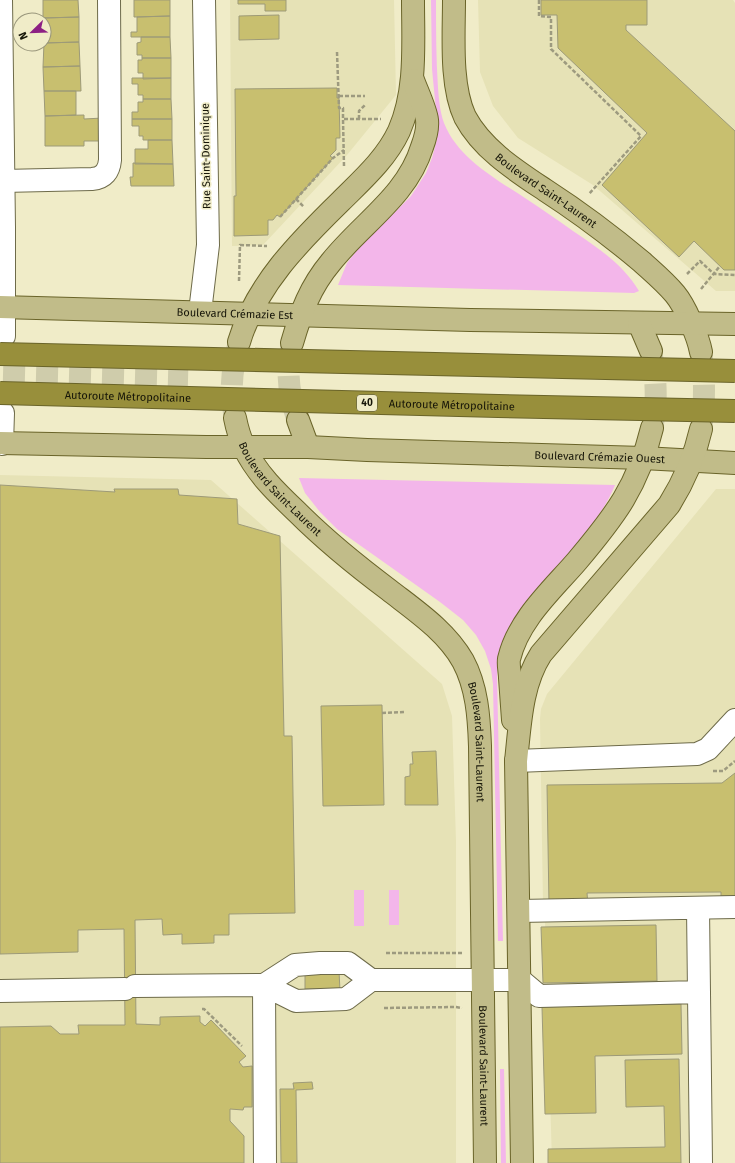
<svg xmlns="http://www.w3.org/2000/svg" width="735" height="1163" font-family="'Fira Sans',sans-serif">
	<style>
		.built { fill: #e6e2b6 }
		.green { fill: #f3b6ea }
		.building { fill: #c8bf6f; stroke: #9d9a78 }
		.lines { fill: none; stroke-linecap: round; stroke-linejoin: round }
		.minor-tunnel { stroke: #cfccab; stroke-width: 22; stroke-dasharray: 22 11; stroke-linecap: butt }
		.major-tunnel { stroke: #cfccab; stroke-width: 22; stroke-dasharray: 22 11; stroke-linecap: butt }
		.minor-casing { stroke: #6e6b4a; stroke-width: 24 }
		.major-casing { stroke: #6a6429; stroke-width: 24 }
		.path { stroke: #9d9a7f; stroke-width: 2.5; stroke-dasharray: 4 2; stroke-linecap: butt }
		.minor { stroke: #fff; stroke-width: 22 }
		.major { stroke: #c1bc89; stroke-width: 22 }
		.highway-bridge-casing { stroke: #6a6429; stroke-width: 24; stroke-linecap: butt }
		.highway-bridge { stroke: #988f3b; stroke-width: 22 }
		.labels { text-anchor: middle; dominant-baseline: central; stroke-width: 3; stroke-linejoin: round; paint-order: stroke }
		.shield { fill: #f0ecc8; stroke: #575642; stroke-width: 1 }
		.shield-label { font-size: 10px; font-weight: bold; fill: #161508 }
		.street-label { font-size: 11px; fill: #161508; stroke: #f0ecc8 }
	</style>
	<rect width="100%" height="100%" fill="#f0ecc8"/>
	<path class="built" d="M230,0H394L396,95L347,155L263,245L232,246Z
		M478,0H733L735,3V291H716L593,185L518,138L493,106L480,72Z
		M0,475L211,480L442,684L452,716L456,841V1163H0Z
		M716,489H735V902L543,904L540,719L541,709L547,694Z
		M686,919L689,1163H552L545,921Z"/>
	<path class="green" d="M431,0H436C436,29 436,59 438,88C439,100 440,112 444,123C458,159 498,180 528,200C543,210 558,220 573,231C598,248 623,264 639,291L634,293L338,285L347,263L357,250L411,196L426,173L432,158L436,143L438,131L432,69Z
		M299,478L615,485C600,522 570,551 544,581C528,599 512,618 503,641C498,653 498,665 497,677L503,941H498L493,684L491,669L485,651L476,635L463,620L440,602L337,529L320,512L305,493Z
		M354,890H364V926H354Z
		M389,890H399V925H389Z
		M500,1069H504L506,1163H501Z"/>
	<path class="building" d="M43,0H78L79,17L43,18Z
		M134,0H170V16L134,17Z
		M238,0H286V11H265V4H238Z
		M541,0H647V25H626V30L735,131V270H724L694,241L679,257L602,185L647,133L558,48L557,15H541Z
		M279,15V39L239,40V16Z
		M170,16V37H131V32H137V17Z
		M79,17V42L44,43V20H43V18Z
		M141,37H170L171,58H142V55H137V43L141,42Z
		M79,42L80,66L43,67L44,43Z
		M142,58H171V78L143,79V73H138V60H142Z
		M80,66L81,91H44L43,67Z
		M132,78H171V99H143V95H138V84H132Z
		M337,88V98H339L340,138H336V150L330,156L333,158L280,217L277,215L273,220H268V235L234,236V196H236L235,89Z
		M44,91H76V115L45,116Z
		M143,99H171L172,119H132V112H138V102H143Z
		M84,115V119L103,118L104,141H84V146H45V116Z
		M132,119H172V140H143V136H139V126H132Z
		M148,140H172L173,164H135V149H148Z
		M133,163L173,164L174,186H131L130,177H133Z
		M0,485L115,492L114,489H178L179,495L237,499L238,524L280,536L284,736H292L295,913L229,914V935H214V943L182,944V934L163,935L162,919L135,920L136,1024L160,1025V1017L200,1016V1022L205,1026L211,1020L246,1056L239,1062L243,1067L252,1066V1107H244L243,1110L230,1109V1121L244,1136V1163H0V1027L51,1026L60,1034H79L78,1025H125L124,929L78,930V952L0,954Z
		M382,705L384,805L323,806L321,706Z
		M436,751L438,805H405V777L410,776V764H413L412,752Z
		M735,773V896H721V892L587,893L588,905L549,904L547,785L722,783Z
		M656,925L657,981L543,983L541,927Z
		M339,971L340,991L326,989H305V974H325Z
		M681,1004L682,1054L595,1056L596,1113L545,1114L542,1007Z
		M679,1059L681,1163H548V1149L665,1147L664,1106L626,1107L625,1060Z
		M312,1082L313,1089L296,1090L297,1163H281L280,1089H294L293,1083Z"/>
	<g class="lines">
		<path class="minor-tunnel" d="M3,375L188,380"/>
		<path class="major-tunnel" d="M292,343C286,371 288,391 297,418
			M651,351C656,375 658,404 652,428
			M701,352C705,378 705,403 701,429
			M235,418C229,390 232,369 239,342"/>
		<g class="minor-casing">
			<path id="minor" d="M1,0L4,227V336
				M3,181L92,179C104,178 109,171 110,160L109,0
				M200,312L208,245L204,0
				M2,444L3,413
				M516,761L697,754L708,749L735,720
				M698,908L701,1163
				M519,911L735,907
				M264,985L265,1163
				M264,985L295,965L320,963H348L371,980
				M135,986L264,985L296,1001L346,999L371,980H520L539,996L699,992
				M0,991L125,989"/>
		</g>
		<g class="major-casing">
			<g id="major">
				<path id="s1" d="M454,0C454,35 450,85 465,117C482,149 515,170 545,190C579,212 611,236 642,262C653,272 665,282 675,294C685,306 698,336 701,352"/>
				<path id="s2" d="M0,307L470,320L735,324"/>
				<path d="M639,323L651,351"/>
				<path d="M239,342C256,285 299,242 341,201C362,180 386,159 399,131C417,90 413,44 413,0"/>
				<path d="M292,343C301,312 310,287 331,262C362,223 407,196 422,147C425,139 428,129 427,120C426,110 417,91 413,80"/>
				<path id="s3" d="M235,418C237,428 240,438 244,447C256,473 277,493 297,512C326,541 357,566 389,590C416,611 446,631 463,661C477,687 479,717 480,746L485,1163"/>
				<path d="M298,420L308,447"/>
				<path id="s4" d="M0,443L206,447H308L367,450L643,458L735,463"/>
				<path d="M513,720C512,706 511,692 510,678C510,672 508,665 509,659C518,620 552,590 577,561C615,516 638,486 652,428"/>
				<path d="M522,1163L516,761C520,725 521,685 541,654L669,505C684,481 695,456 701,429"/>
			</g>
		</g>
		<path class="path" d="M539,0V16L551,17V49L641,136L589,194
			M337,52L339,108H343V119
			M339,96H365
			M359,119V111L365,105
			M344,166L343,119H381
			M296,199L304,207
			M280,217L333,158L344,150
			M687,274L700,261L714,274L735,275
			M239,281L240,245L267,246
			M701,289L720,266
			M382,713L404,712
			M713,771H723L735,761
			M386,953H462
			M384,1008L456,1007L462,1008
			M202,1009H204L242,1046"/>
		<use href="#minor" class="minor"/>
		<use href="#major" class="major"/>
		<g class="highway-bridge-casing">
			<g id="highway-bridge">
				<path d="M0,354L735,371"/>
				<path id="s5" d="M0,393L498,406L735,411"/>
			</g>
		</g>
		<use href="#highway-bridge" class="highway-bridge"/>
	</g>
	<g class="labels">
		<rect class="shield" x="357" y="395" width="20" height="16" rx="3"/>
		<g class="shield-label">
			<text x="367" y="403">40</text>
		</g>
		<g class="street-label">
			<text transform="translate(206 156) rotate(-91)">Rue Saint-Dominique</text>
			<text stroke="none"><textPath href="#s1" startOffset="229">Boulevard Saint-Laurent</textPath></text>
			<text stroke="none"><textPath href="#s2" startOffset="235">Boulevard Crémazie Est</textPath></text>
			<text stroke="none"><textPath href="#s5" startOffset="128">Autoroute Métropolitaine</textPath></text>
			<text stroke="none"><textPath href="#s5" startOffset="452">Autoroute Métropolitaine</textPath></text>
			<text stroke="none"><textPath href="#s4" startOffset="600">Boulevard Crémazie Ouest</textPath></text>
			<text stroke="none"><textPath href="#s3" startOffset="86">Boulevard Saint-Laurent</textPath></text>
			<text stroke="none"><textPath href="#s3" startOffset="422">Boulevard Saint-Laurent</textPath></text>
			<text stroke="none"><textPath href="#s3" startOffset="746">Boulevard Saint-Laurent</textPath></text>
		</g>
	</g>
	<g transform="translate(32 32) rotate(247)"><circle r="19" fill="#f0ecc8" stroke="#99967b"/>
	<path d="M0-3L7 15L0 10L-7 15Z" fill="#8d2084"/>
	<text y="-6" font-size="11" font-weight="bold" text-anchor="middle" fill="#161508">N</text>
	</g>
</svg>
